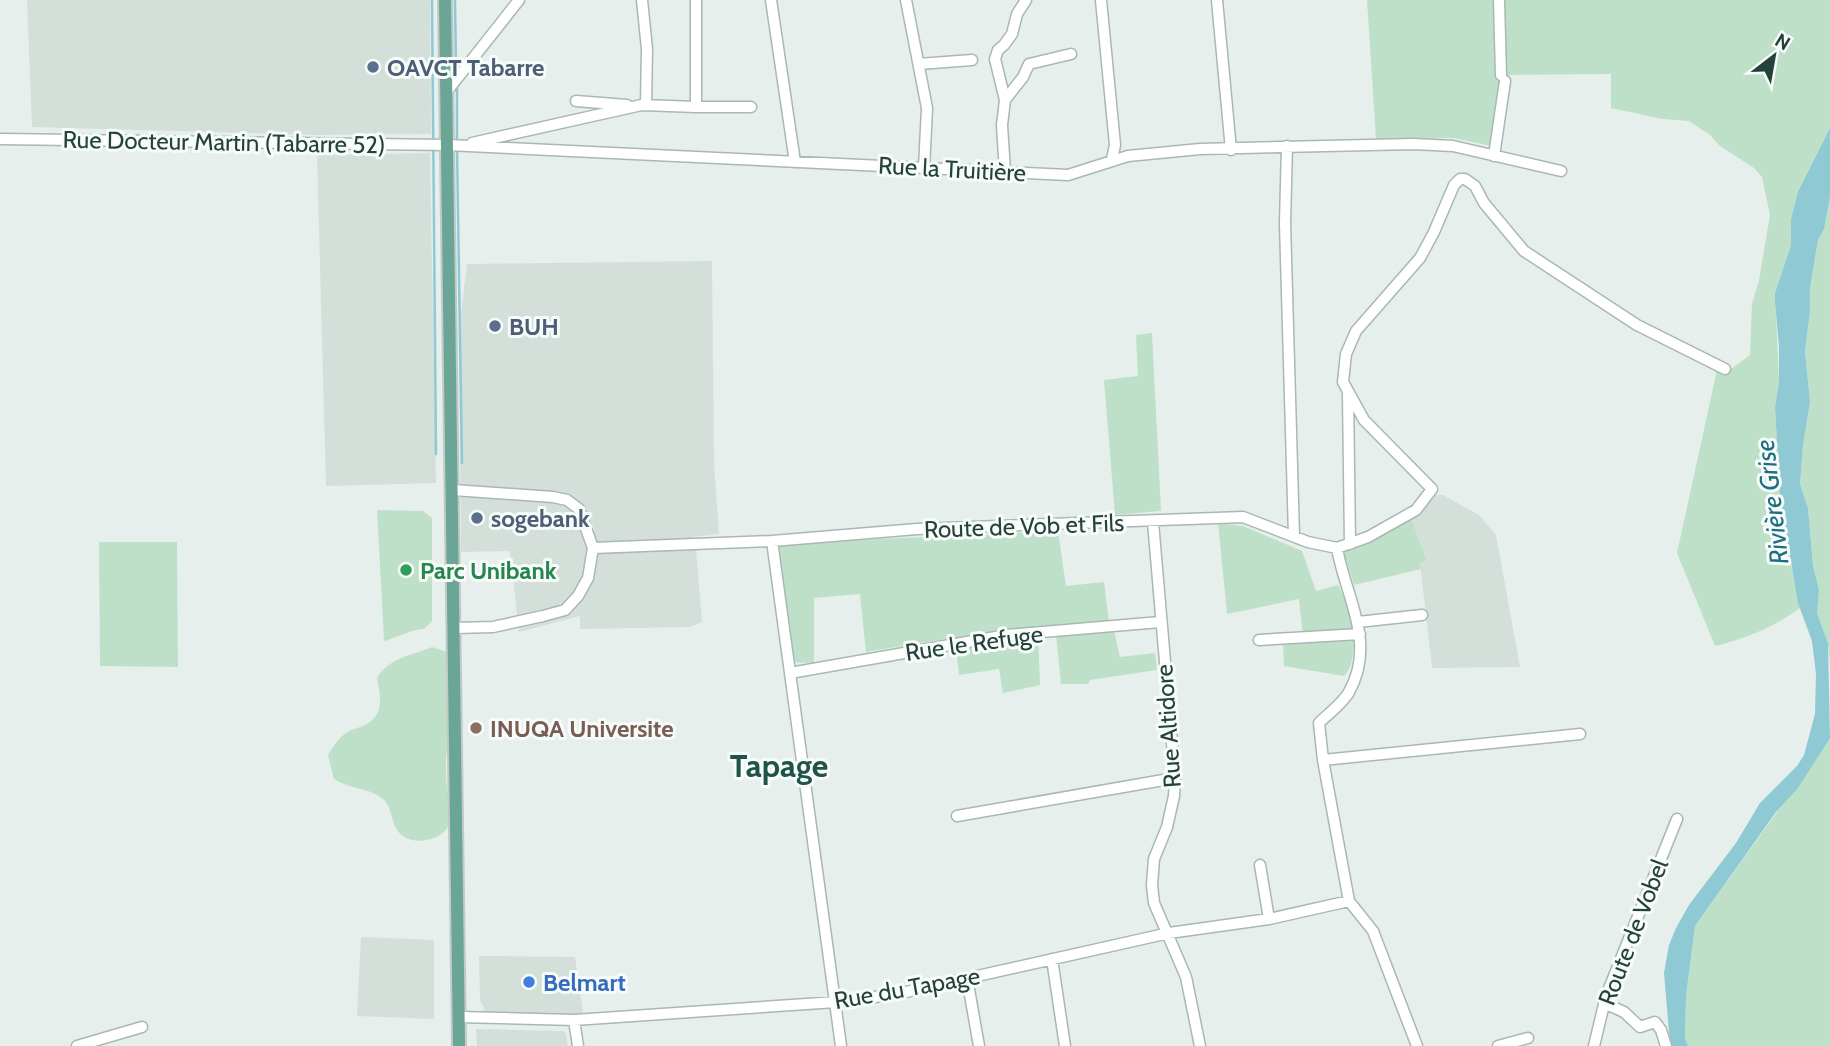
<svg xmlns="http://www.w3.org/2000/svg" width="1830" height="1046" font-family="Cabin,sans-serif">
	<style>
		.built { fill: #d4dfda }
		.green { fill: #bfe0c8 }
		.water { fill: #8ec9d4 }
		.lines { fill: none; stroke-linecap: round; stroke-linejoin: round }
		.stream { stroke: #8ec9d4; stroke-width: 2.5 }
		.minor-casing { stroke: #a8b8b2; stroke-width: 13 }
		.major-casing { stroke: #c2cac8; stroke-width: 16 }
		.minor { stroke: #fff; stroke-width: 10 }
		.major { stroke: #6aa596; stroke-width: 12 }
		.service-dot { fill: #5c6f8a; stroke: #f7fbf9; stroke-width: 2.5 }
		.leisure-dot { fill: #2e9e5b; stroke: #f7fbf9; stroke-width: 2.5 }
		.education-dot { fill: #8d6e63; stroke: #f7fbf9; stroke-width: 2.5 }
		.shop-dot { fill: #3f7fe0; stroke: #f7fbf9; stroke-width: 2.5 }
		.labels { text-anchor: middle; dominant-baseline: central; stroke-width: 6; stroke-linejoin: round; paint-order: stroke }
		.service-label { font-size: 24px; font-weight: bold; fill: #4e5e75; stroke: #f7fbf9; text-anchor: start }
		.street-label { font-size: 24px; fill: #24423a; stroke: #f7fbf9 }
		.leisure-label { font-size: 24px; font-weight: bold; fill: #27864d; stroke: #f7fbf9; text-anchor: start }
		.education-label { font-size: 24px; font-weight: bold; fill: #785e54; stroke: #f7fbf9; text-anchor: start }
		.shop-label { font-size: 24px; font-weight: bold; fill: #366cbe; stroke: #f7fbf9; text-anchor: start }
		.water-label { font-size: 26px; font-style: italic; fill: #1c6f80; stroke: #f7fbf9 }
		.district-label { font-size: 32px; font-weight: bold; fill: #1f5548; stroke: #f7fbf9 }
	</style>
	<rect width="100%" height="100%" fill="#e6efeb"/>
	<path class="built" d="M27,0H430L431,134L314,135L32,127Z
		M430,153L436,483L326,486L317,155Z
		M712,261L714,463L719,534L692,537L696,549L702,622L690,627L580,629V616L519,632L510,551L461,552L459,330L467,264Z
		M1436,495H1443L1479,515L1496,535L1520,667L1432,668L1420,563L1427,559L1411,518Z
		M361,937L434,940V1019L357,1016Z
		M479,956L575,957L583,1013L570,1016L486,1013L480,1000Z
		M476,1029L562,1031L566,1034L568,1046H477Z"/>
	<path class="green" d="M1367,0H1830V128L1798,190L1791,219V245L1775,293L1779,380L1775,407L1780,497L1788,550L1800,608C1774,627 1747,638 1715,646L1677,553L1717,370L1724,374L1750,355L1752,304L1759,280L1770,215L1762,177L1754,168L1720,146L1710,135L1689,121L1663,119L1611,108V74L1501,75L1491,146L1454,138L1376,139Z
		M1830,197V663L1828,643L1817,613L1819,590L1813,566L1808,508L1800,484L1803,445L1810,402L1805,351L1810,312V288L1818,240L1824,229Z
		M1152,333L1161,511L1115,515L1104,380L1138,376L1136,335Z
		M377,510L423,511L432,518V621L424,629C414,628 396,638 384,641Z
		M1411,518L1427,560L1420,563L1421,569L1354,585L1343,551Z
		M1218,523L1243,526L1302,551L1316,591L1338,585C1342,593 1346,602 1350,611C1355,626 1357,664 1344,676L1284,666L1283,642L1303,637L1299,599L1227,614Z
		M1058,531L1066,586L1104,582L1109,622L1005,629L866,652L860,594L814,598V663L786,662L769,544Z
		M99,542H177L178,667L100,666Z
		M1114,631L1120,657L1155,653L1157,670L1090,680L1088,684H1061L1056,634Z
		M1038,635L1040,685L1003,693L999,669L959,675L956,647Z
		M432,647L447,652L450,665C448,687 449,708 449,730C448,745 445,759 446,774C446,785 452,813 450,822C446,838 422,844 409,839C389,832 395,811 384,800C372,788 349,789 334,779L328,755C333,747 338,739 346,733C353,728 361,728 367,724C385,714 380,693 377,678C390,657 411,656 432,647Z
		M1830,738V1046H1688L1685,1039L1686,996L1695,926Z"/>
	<path class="water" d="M1830,128V197L1824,229L1818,240L1810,288V312L1805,351L1810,402L1803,445L1800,484L1808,508L1813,566L1819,590L1817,613L1828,643L1830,738L1798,788L1776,812L1695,926L1686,996L1685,1039L1688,1046H1672L1669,1032L1664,973L1669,945L1676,928L1689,905L1736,843L1760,803L1797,766L1804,755L1815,714L1816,674L1812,641L1798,603L1780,497L1775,407L1779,381V347L1775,302V293L1791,245V219L1798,191Z"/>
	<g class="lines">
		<path class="stream" d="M432,0L436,454
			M455,0L456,69
			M457,86V141
			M457,147L462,463"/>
		<g class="minor-casing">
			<path id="minor" d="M771,0L795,162
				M906,0L927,108L924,168
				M1101,0L1115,145L1112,159
				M1217,0L1231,150
				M1499,0L1501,75
				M919,64L972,60
				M448,90L519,0
				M1005,100L1023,77L1029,64L1071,54
				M576,101L627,105
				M642,105L696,107V0
				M696,107H751
				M0,139L448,145L1068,175L1128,156L1200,149L1414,144L1453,146L1561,171
				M472,143L646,104L647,49L642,0
				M1287,146L1285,223L1294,536
				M1494,156L1505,81
				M1005,172L1002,125L1005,100L995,59L998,50L1004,45L1012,34L1017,14L1026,0
				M1348,394L1350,544
				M453,490L553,497L567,500L579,509L593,548L588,578L578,596L565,610L543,616L493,627L455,628
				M1153,522L1175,778L1174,796L1167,827L1154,859L1152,885L1154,903L1186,977L1200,1046
				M772,541L841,1046
				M593,548L772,541L917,529L1243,517L1308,542L1337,548L1368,537L1416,510L1432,489L1364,420L1343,382L1346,354L1356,331L1420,258L1434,232L1454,185L1460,179H1465L1475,186L1484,203L1524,251L1637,325L1725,369
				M1337,548C1345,596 1377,642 1349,692C1343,703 1328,714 1319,723L1323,760L1349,901L1373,931L1417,1046
				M1358,622L1422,615
				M1259,640L1360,634
				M790,673L1007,635L1160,622
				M1323,760L1580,734
				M957,816L1175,778
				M1260,865L1269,919
				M1052,959L1065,1046
				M967,978L979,1046
				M1604,1003L1624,1012L1640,1027L1655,1022L1661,1030L1666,1046
				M459,1017L574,1020L836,1002L897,994L1169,933L1269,919L1349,901
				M574,1020L578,1046
				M77,1046L142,1027
				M1498,1046L1528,1038
				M1594,1046L1606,996L1677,819"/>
		</g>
		<g class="major-casing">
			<path id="major" d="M445,0L459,1046"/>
		</g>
		<use href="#minor" class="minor"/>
		<use href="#major" class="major"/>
	</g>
	<g class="service-dot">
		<circle cx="373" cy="67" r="7"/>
		<circle cx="495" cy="326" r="7"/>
		<circle cx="477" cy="518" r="7"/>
	</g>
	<circle class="leisure-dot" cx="406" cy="570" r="7"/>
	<circle class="education-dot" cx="476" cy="728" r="7"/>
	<circle class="shop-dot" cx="529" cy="982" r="7"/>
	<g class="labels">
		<g class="service-label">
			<text x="387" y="67">OAVCT Tabarre</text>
			<text x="509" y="326">BUH</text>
			<text x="491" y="518">sogebank</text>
		</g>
		<g class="street-label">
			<text transform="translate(224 142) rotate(1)">Rue Docteur Martin (Tabarre 52)</text>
			<text transform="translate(952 169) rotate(3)">Rue la Truitière</text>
			<text transform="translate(1024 526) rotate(-2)">Route de Vob et Fils</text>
			<text transform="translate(974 643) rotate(-8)">Rue le Refuge</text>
			<text transform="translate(1168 726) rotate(-94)">Rue Altidore</text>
			<text transform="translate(1633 932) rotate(-69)">Route de Vobel</text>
			<text transform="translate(907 988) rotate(-10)">Rue du Tapage</text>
		</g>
		<g class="leisure-label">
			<text x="420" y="570">Parc Unibank</text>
		</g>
		<g class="education-label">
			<text x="490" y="728">INUQA Universite</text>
		</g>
		<g class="shop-label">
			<text x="543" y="982">Belmart</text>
		</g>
		<g class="water-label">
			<text transform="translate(1772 502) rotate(-97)">Rivière Grise</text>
		</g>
		<g class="district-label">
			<text x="779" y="765">Tapage</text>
		</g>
	</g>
	<g transform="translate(1774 56) rotate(31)" stroke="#f7fbf9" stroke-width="5" paint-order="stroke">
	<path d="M0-5L12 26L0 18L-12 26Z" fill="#24423a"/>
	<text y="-10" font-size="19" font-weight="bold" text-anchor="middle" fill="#24423a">N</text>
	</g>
</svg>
